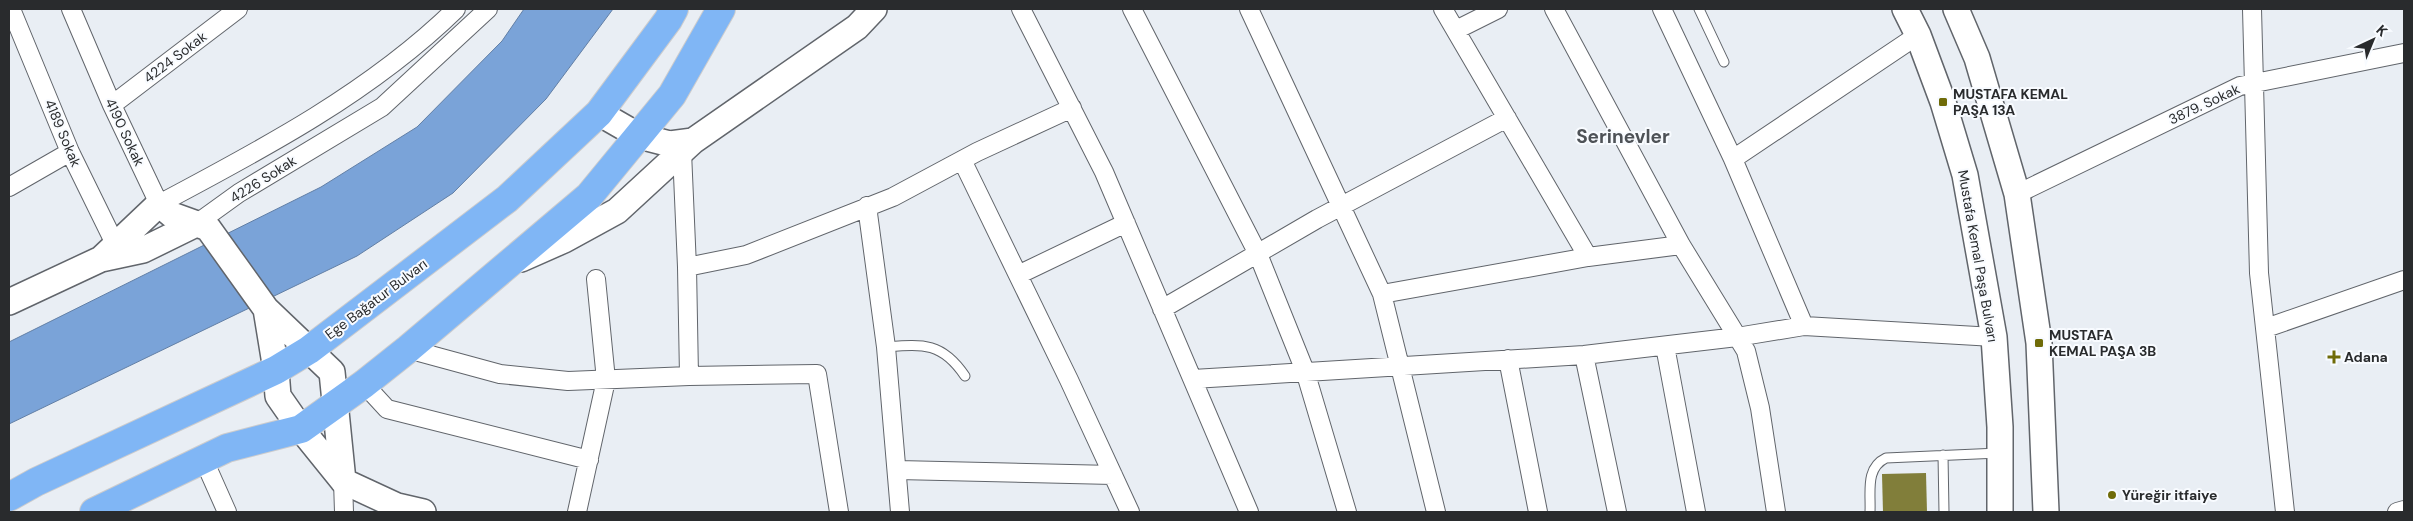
<svg xmlns="http://www.w3.org/2000/svg" width="2413" height="521" font-family="'DM Sans',sans-serif">
	<style>
		.water { fill: #7aa3d8; stroke: #627fa5 }
		.building { fill: #817e3a }
		.lines { fill: none; stroke-linecap: round; stroke-linejoin: round }
		.lane-casing { stroke: #61656b; stroke-width: 11 }
		.street-casing { stroke: #61656b; stroke-width: 20 }
		.secondary-casing { stroke: #61656b; stroke-width: 28 }
		.primary-casing { stroke: #cccccd; stroke-width: 30 }
		.lane { stroke: #fff; stroke-width: 9 }
		.street { stroke: #fff; stroke-width: 18 }
		.secondary { stroke: #fff; stroke-width: 25 }
		.primary { stroke: #80b6f5; stroke-width: 28 }
		.poi-dot { fill: #6f6b08; stroke: #f8fbff; stroke-width: 2 }
		.labels { text-anchor: middle; dominant-baseline: central; stroke-width: 4; stroke-linejoin: round; paint-order: stroke }
		.street-label { font-size: 14px; fill: #292b2d; stroke: #f8fbff }
		.poi-label { font-size: 14px; font-weight: bold; fill: #292b2d; stroke: #f8fbff; text-anchor: start }
		.district-label { font-size: 19px; font-weight: bold; fill: #4e5257; stroke: #f8fbff }
	</style>
	<rect width="100%" height="100%" fill="#e9eef4"/>
	<path class="water" d="M524,9H613L546,99L453,193L357,256L9,424V342L321,187L417,127L502,41Z"/>
	<path class="building" d="M1926,473L1927,512H1883L1882,474Z"/>
	<g class="lines">
		<g class="lane-casing">
			<path id="lane" d="M1699,9L1724,62
				M886,347C923,344 942,342 965,376
				M1943,455L1944,512
				M1870,512C1871,492 1865,468 1886,458L1999,453"/>
		</g>
		<g class="street-casing">
			<path id="street" d="M11,9L70,152L120,254
				M71,9L112,105L159,204C263,149 371,92 456,9
				M1021,9L1104,172L1249,512
				M1132,9L1258,254L1305,371L1347,512
				M1249,9L1382,294L1436,512
				M1443,9L1588,257
				M1554,9L1681,245L1746,351L1760,408L1776,512
				M1662,9L1733,159L1804,326
				M2252,9L2259,273L2285,512
				M1456,30L1498,9
				M112,105L238,9
				M682,152L687,267L689,376
				M1733,159L1918,35
				M962,160L1069,380L1130,512
				M9,187L70,152
				M2017,194L2240,86L2404,53
				M867,206L886,347L900,512
				M196,224L239,193L382,107L488,9
				M687,267L746,255L893,197L977,152L1072,108
				M1018,275L1126,223
				M1382,294L1588,257L1681,245
				M1162,309L1317,219L1507,118
				M2266,328L2404,280
				M1665,346L1696,512
				M408,349L500,374L568,381L689,376L817,374L839,512
				M1584,355L1617,512
				M1508,359L1538,512
				M1193,379L1584,355L1737,337L1804,326L1994,337
				M364,384L387,409L589,460
				M203,458L227,512
				M898,470L1113,475
				M343,481L344,512
				M577,512L606,380L596,279
				M2397,512L2404,510"/>
		</g>
		<g class="secondary-casing">
			<path id="secondary" d="M1905,9L1918,35L1943,102L1965,175L1994,337L2000,427V512
				M1956,9L1977,58L2017,194L2039,343L2046,512
				M599,113L639,136L670,144L693,141
				M101,259L159,204L172,215L208,228L266,309L332,372L343,481
				M521,259L564,240L617,211L693,141L857,27L874,9
				M9,302L101,259L143,250L196,224
				M266,309L276,370L278,396L301,429L343,481L397,506L423,512"/>
		</g>
		<g class="primary-casing">
			<path id="primary" d="M9,497L36,482L276,370L309,350L507,199L599,113L668,20L674,9
				M94,512L227,448L301,429L364,384L408,349L589,196L672,95L721,9"/>
		</g>
		<use href="#lane" class="lane"/>
		<use href="#street" class="street"/>
		<use href="#secondary" class="secondary"/>
		<use href="#primary" class="primary"/>
	</g>
	<g class="poi-dot">
		<rect x="1938" y="97" width="10" height="10" rx="2.5"/>
		<rect x="2034" y="338" width="10" height="10" rx="2.5"/>
		<path d="M2331.5 349.5h5v5h5v5h-5v5h-5v-5h-5v-5h5z"/>
		<circle cx="2112" cy="495" r="5"/>
	</g>
	<g class="labels">
		<g class="street-label">
			<text transform="translate(175 57) rotate(-37)">4224 Sokak</text>
			<text transform="translate(2204 104) rotate(-25)">3879. Sokak</text>
			<text transform="translate(125 132) rotate(65)">4190 Sokak</text>
			<text transform="translate(63 133) rotate(67)">4189 Sokak</text>
			<text transform="translate(263 179) rotate(-32)">4226 Sokak</text>
			<text transform="translate(1978 256) rotate(80)">Mustafa Kemal Paşa Bulvarı</text>
			<text transform="translate(376 299) rotate(-37)">Ege Bağatur Bulvarı</text>
		</g>
		<g class="poi-label">
			<text x="1953" y="94">MUSTAFA KEMAL<tspan x="1953" dy="16">PAŞA 13A</tspan></text>
			<text x="2049" y="335">MUSTAFA<tspan x="2049" dy="16">KEMAL PAŞA 3B</tspan></text>
			<text x="2344" y="357">Adana</text>
			<text x="2122" y="495">Yüreğir itfaiye</text>
		</g>
		<g class="district-label">
			<text x="1623" y="136">Serinevler</text>
		</g>
	</g>
	<rect width="2413" height="521" fill="none" stroke="#292b2d" stroke-width="20"/>
	<g transform="translate(2373 40) rotate(44)" stroke="#f8fbff" stroke-width="4" paint-order="stroke">
	<path d="M0-4L9 19L0 12L-9 19Z" fill="#292b2d"/>
	<text y="-8" font-size="14" font-weight="bold" text-anchor="middle" fill="#292b2d">K</text>
	</g>
</svg>
